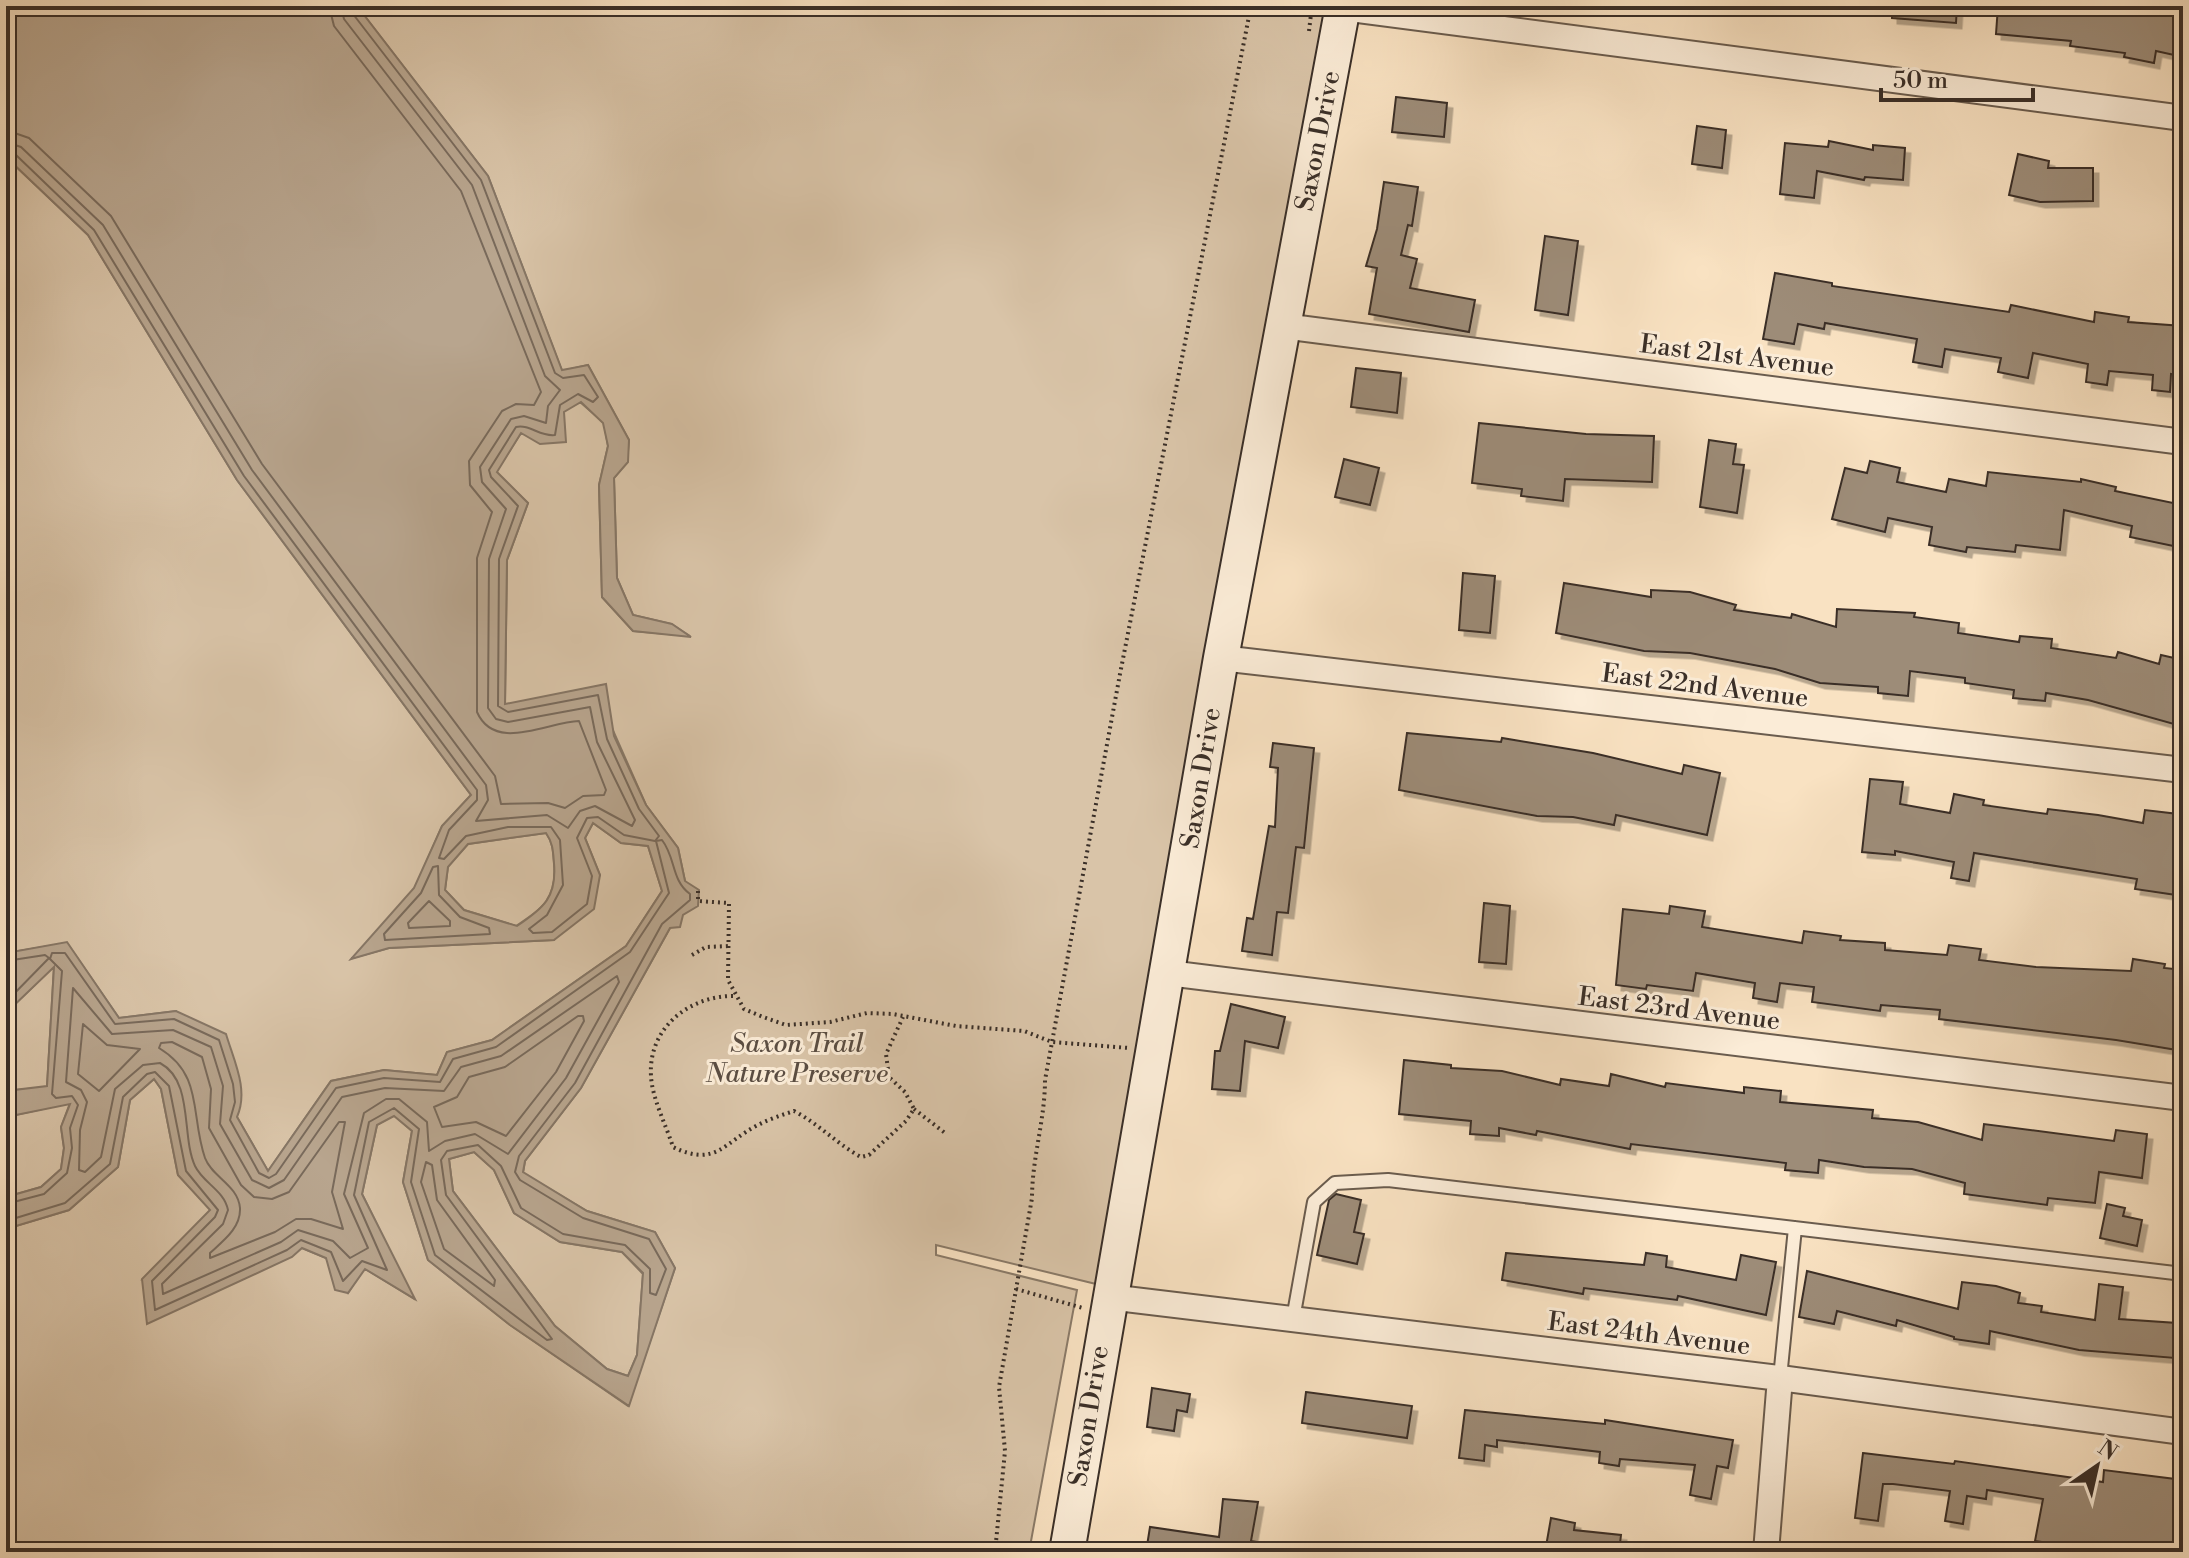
<svg xmlns="http://www.w3.org/2000/svg" width="2189" height="1558" font-family="'Libre Bodoni',serif">
	<style>
		.green { fill: #d9c4a8; stroke: #8a7a68; stroke-width: 2 }
		.water { fill: #b8a58e; stroke: #867665; stroke-width: 2; fill-rule: evenodd }
		.lines { fill: none; stroke-linecap: round; stroke-linejoin: round }
		.shore { stroke: #796a5b; stroke-width: 2 }
		.building { fill: #9d8c78; stroke: #3a2f28; stroke-width: 2; filter: url(#shadow) }
		.lane-casing { stroke: #6a5c4e; stroke-width: 16 }
		.street-casing { stroke: #6a5c4e; stroke-width: 28 }
		.secondary-casing { stroke: #3a2f28; stroke-width: 38 }
		.path { stroke: #3a2f28; stroke-width: 4; stroke-dasharray: 2 4; stroke-linecap: butt }
		.lane { stroke: #fbecd7; stroke-width: 12 }
		.street { stroke: #fbecd7; stroke-width: 24 }
		.secondary { stroke: #fbecd7; stroke-width: 34 }
		.labels { text-anchor: middle; dominant-baseline: central; stroke-width: 6; stroke-linejoin: round; paint-order: stroke }
		.street-label { font-size: 26px; fill: #3a2f28; stroke: #fbecd7 }
		.park-label { font-size: 26px; font-style: italic; fill: #5a4d42; stroke: #fbecd7 }
	</style>
	<defs>
		<filter id="shadow"><feDropShadow dx="5.5" dy="5.5" stdDeviation="0" flood-color="#0004"/></filter>
	</defs>
	<rect width="100%" height="100%" fill="#f9e2c2"/>
	<filter id="stains"><feTurbulence type="fractalNoise" baseFrequency=".0025" numOctaves="4"/><feColorMatrix values="0 0 0 0 .2 0 0 0 0 .09 0 0 0 0 .02 0 0 0 .5 -.17"/></filter>
	<radialGradient id="worn" r=".72"><stop offset=".6" stop-color="#630" stop-opacity="0"/><stop offset="1" stop-color="#630" stop-opacity=".3"/></radialGradient>
	<path class="green" d="M357,6H1343L1147,997L1096,1284L936,1245V1255L1077,1290L1029,1552H6V1229L69,1210L118,1167L130,1100L154,1079L161,1089L178,1175L211,1210L143,1279L302,1248L326,1258L348,1293L364,1268L413,1298L362,1194L377,1125L394,1115L412,1131L403,1182L428,1260L510,1325L628,1406L675,1268L655,1232L587,1211L523,1173L525,1161L581,1088L670,928L685,881L678,848L646,805L612,728L505,704L507,560L528,503L496,472L521,433L580,402L604,423L608,446L599,485L602,597L633,631L690,636L671,624L633,615L617,578L614,478L627,462L629,440L588,365L562,371L488,176Z
		M6,157L88,235L237,480L471,795L442,826L415,888L353,958L389,948L554,940L600,875L585,838L593,823L621,843L648,846L662,891L626,946L492,1040L447,1052L437,1075L384,1070L331,1081L268,1171L176,1011L119,1018L67,943L6,953Z
		M546,833C553,843 553,851 554,864C557,898 543,908 516,926L464,910L445,890L448,866L468,844Z
		M54,966L47,1087L6,1091V1013Z
		M70,1103L61,1127L64,1148L61,1169L41,1187L6,1197V1117Z
		M474,1152L494,1170L514,1213L560,1242L622,1252L643,1274L637,1355L628,1376L607,1369L555,1326L453,1191L449,1159Z"/>
	<path class="water" d="M6,6H357L488,176L562,370L588,365L629,440L628,462L614,478L617,578L633,615L672,624L691,637L633,631L602,597L599,485L608,446L603,423L581,402L564,412L566,442L540,444L521,433L497,472L528,503L507,560L505,704L606,684L614,736L646,805L678,848L685,881L699,890L698,906L683,915L680,927L670,928L581,1088L525,1161L523,1172L587,1211L655,1232L675,1268L629,1406L510,1325L428,1260L403,1182L412,1131L394,1116L377,1125L362,1194L415,1299L365,1269L348,1293L335,1290L326,1258L302,1248L292,1257L147,1324L142,1279L210,1210L178,1175L161,1089L154,1079L130,1100L118,1167L69,1210L6,1229V1197L41,1187L61,1169L64,1148L61,1127L70,1104L6,1117V1091L47,1086L54,967L6,1013V953L67,942L119,1018L176,1011L226,1034C234,1061 249,1090 237,1117L268,1171L331,1081L384,1070L437,1075L447,1052L492,1040L626,946L662,891L648,846L621,843L593,823L585,838L600,875L594,909L554,940L389,948L351,959L414,888L442,826L471,795L237,480L88,235L6,157ZM546,833C553,843 553,851 554,863C557,897 544,908 517,926L464,910L445,890L448,867L468,844ZM474,1152L494,1170L514,1213L560,1242L622,1252L643,1273L637,1355L628,1376L607,1369L555,1326L453,1191L449,1159Z"/>
	<g class="lines">
		<path class="shore" d="M6,130L29,138L111,216L262,464L495,776L501,804L548,803L565,808L583,796L604,795L606,790L579,721C547,722 495,753 477,712V558L492,512L470,485L469,461L502,411L516,404L534,405L541,392L461,191L334,26L329,6
			M6,142L21,147L103,225L252,470L486,785L488,800L476,821L547,815L568,828L580,811L595,806L632,826L635,820L597,742L590,707L508,722L496,719L488,708L489,559L506,509L482,482L480,467L511,419L524,416L546,423L548,406L560,390L545,376L472,185L344,19L341,6
			M6,152L15,154L94,230L244,476L477,790V800L449,830L439,858L444,859L466,836L508,827H551L560,840L563,885L547,915L529,929L533,933L552,932L587,904L592,876L577,838L587,818L598,817L624,835L655,841L659,836L639,809L607,739L598,695L508,712L498,706L499,559L518,506L491,477L489,470L516,427C530,424 540,437 555,435L560,405L578,394L593,402L598,397L584,375L563,378L555,373L481,180L353,14L351,6
			M438,866L439,895L460,917L489,928L490,934L385,940L384,934L421,893L433,867Z
			M429,901L450,921V926L409,928L408,923Z
			M6,961L45,955L49,958L6,1002
			M617,976L619,982L566,1078L508,1154L475,1134L445,1141L429,1151L427,1122L399,1099H386L364,1113L344,1194L368,1248L350,1258L333,1241L298,1230L281,1242L163,1294L162,1284L223,1224L228,1210C224,1190 203,1183 195,1166C181,1136 194,1081 160,1063L143,1065L115,1089L101,1157L85,1172L79,1170L80,1130L87,1102L81,1090L66,1082L73,988L112,1034L173,1030L211,1047L223,1086L220,1124L252,1180L269,1188L284,1180L342,1097L385,1088L444,1091L461,1067L501,1056Z
			M578,1016H583L584,1021L556,1072L506,1136L476,1122L442,1127L434,1107L457,1097L469,1077L505,1067Z
			M83,1024L107,1045L140,1049L99,1091L78,1074Z
			M172,1042L202,1057L211,1089L209,1128L241,1185L254,1197L272,1199L289,1192L339,1122H345L332,1192L343,1229L311,1219H296L275,1232L210,1258V1253C223,1241 241,1228 240,1208C238,1185 212,1177 205,1158C190,1115 204,1075 159,1048L161,1043Z
			M426,1162L432,1165L437,1200L495,1280L494,1286L444,1249L421,1182Z
			M6,1204L44,1194L67,1173L72,1148L70,1128L78,1105L72,1096L56,1098L52,1094L62,971L50,959L52,953H65L115,1024L174,1019L219,1040L233,1084L235,1102L230,1120L259,1173L269,1178L276,1174L336,1088L384,1078L440,1082L453,1059L496,1047L630,952L669,893L656,841L662,840C676,858 671,880 690,894V900L662,924L575,1083L519,1156L515,1172L520,1180L583,1218L649,1239L666,1269L656,1295L650,1293V1269L625,1245L563,1234L521,1208L501,1166L478,1145L447,1151L441,1160L446,1195L552,1339L547,1340L435,1255L411,1182L419,1129L394,1108L369,1122L354,1195L387,1270L362,1261L343,1281L331,1252L301,1240L287,1250L155,1310L152,1281L215,1217L218,1210L186,1171L169,1086L155,1072L147,1074L123,1097L110,1164L65,1203L6,1221"/>
	</g>
	<path class="building" d="M1892,6H1957L1956,23L1892,18Z
		M1998,6L2074,12L2075,6L2134,10L2137,6L2183,16V57L2156,51L2154,63L2124,57L2125,53L2070,46L2071,41L1996,34Z
		M1396,97L1447,103L1444,137L1392,132Z
		M1697,126L1726,130L1722,168L1692,164Z
		M1829,141L1873,150V145L1905,148L1903,180L1865,177L1864,180L1817,171L1814,198L1780,194L1785,143L1828,147Z
		M2018,154L2049,161L2048,168H2093V201L2040,202L2009,195Z
		M1384,182L1418,187L1412,226L1408,225L1401,255L1417,259L1410,288L1475,300L1469,332L1369,314L1377,268L1366,266L1377,229Z
		M1545,236L1578,241L1568,315L1535,310Z
		M1775,273L1832,283V286L2009,312L2011,305L2094,322L2095,312L2129,317L2128,322L2183,326V376L2171,374L2170,392L2152,390L2153,375L2109,371L2107,385L2086,382L2088,364L2033,353L2028,378L1998,372L2001,358L1945,349L1942,367L1913,362L1917,339L1825,323L1824,329L1798,324L1794,344L1763,339Z
		M1356,368L1401,373L1397,413L1351,407Z
		M1479,423L1586,434L1654,436L1652,482L1565,479L1563,501L1521,496L1522,489L1472,483Z
		M1709,440L1736,444L1733,464L1744,465L1737,513L1700,507Z
		M1344,459L1379,468L1370,505L1335,497Z
		M1870,461L1900,468L1897,482L1946,492L1949,479L1986,486L1988,472L2081,482V479L2116,487L2115,491L2183,505V548L2130,537L2132,526L2064,510L2060,550L2016,545L2015,552L1967,547L1966,552L1929,545L1932,527L1888,518L1885,532L1832,519L1845,468L1867,473Z
		M1463,573L1495,576L1490,633L1459,630Z
		M1564,583L1651,597V590L1690,592L1736,605L1734,610L1791,618L1792,614L1836,627L1837,609L1915,613L1914,617L1959,623L1958,633L2019,642L2020,636L2052,639L2051,648L2116,658L2118,652L2159,664L2161,655L2183,660L2181,726L2088,700L2046,693L2045,701L2013,698L2014,690L1965,683V678L1910,671L1908,696L1878,693V687L1820,683L1775,669L1690,653L1644,651L1556,633Z
		M1407,733L1501,742L1502,738L1593,753L1682,774L1684,765L1720,773L1707,835L1616,815L1614,825L1573,817L1537,816L1399,790Z
		M1273,743L1314,748L1304,848L1296,847L1288,913L1277,912L1272,955L1242,951L1247,918L1253,919L1269,826L1275,827L1278,768L1270,767Z
		M1870,779L1903,782L1900,804L1950,813L1954,794L1984,800L1983,805L2047,814L2048,809L2098,815L2143,823L2145,810L2178,814L2177,827H2183V896L2135,889L2137,879L1974,853L1969,881L1951,878L1954,862L1895,851V855L1862,852Z
		M1484,903L1510,906L1506,964L1479,962Z
		M1670,906L1705,911L1702,927L1802,943L1804,931L1841,936L1840,940L1885,943V950L1947,955L1949,945L1981,949L1979,960L2036,967L2131,971L2133,959L2165,964L2164,968L2183,970V1051L2116,1040L1939,1019L1940,1010L1881,1005L1880,1011L1812,1002L1814,987L1780,983L1777,1002L1753,998L1755,983L1696,973L1693,991L1647,985L1646,989L1616,985L1623,909L1669,914Z
		M1231,1004L1285,1017L1278,1048L1245,1041L1240,1091L1212,1089L1215,1051H1220Z
		M1404,1060L1451,1065V1068L1502,1071L1560,1085L1561,1079L1609,1086L1611,1074L1665,1087L1666,1083L1744,1093V1087L1781,1091L1780,1102L1873,1110L1872,1118L1918,1122L1982,1140L1984,1124L2114,1141L2116,1130L2147,1134L2142,1178L2099,1172L2095,1203L2048,1198L2047,1205L1964,1194L1965,1183L1912,1169L1864,1167L1819,1160L1818,1173L1785,1170L1786,1163L1631,1144L1630,1149L1537,1131L1536,1135L1499,1128V1136L1470,1134L1471,1121L1399,1114Z
		M1336,1194L1361,1200L1354,1232L1364,1234L1357,1264L1317,1255L1329,1200Z
		M2107,1204L2125,1208L2123,1216L2142,1220L2137,1246L2100,1238Z
		M1506,1253L1644,1265L1646,1253L1667,1256L1666,1267L1736,1280L1741,1255L1776,1262L1766,1315L1678,1296L1677,1300L1584,1288L1583,1294L1502,1280Z
		M1807,1271L1958,1309L1962,1282L1996,1286L2020,1293L2018,1303L2042,1306L2041,1312L2095,1320L2099,1284L2123,1287L2119,1319L2177,1323L2175,1358L2079,1350L1990,1331L1989,1344L1954,1339V1337L1897,1320L1896,1326L1837,1311L1834,1324L1799,1317Z
		M1152,1388L1190,1394L1187,1412L1177,1410L1174,1431L1147,1427Z
		M1306,1392L1412,1406L1407,1438L1302,1423Z
		M1465,1410L1605,1424V1420L1733,1440L1728,1468L1717,1466L1711,1499L1690,1495L1695,1465L1620,1459L1619,1466L1599,1463L1600,1452L1497,1440V1447L1485,1445L1484,1461L1459,1458Z
		M1863,1453L1954,1464L1955,1461L2103,1482L2104,1470L2183,1480V1552H2110L2035,1541L2043,1499L1987,1490L1986,1499L1967,1496L1963,1524L1945,1521L1950,1491L1893,1484H1883L1878,1521L1855,1518Z
		M1223,1499L1258,1502L1251,1541L1258,1542L1257,1552H1146L1150,1527L1219,1537Z
		M1551,1518L1575,1523L1574,1530L1621,1535L1619,1552H1545Z"/>
	<g class="lines">
		<g class="lane-casing">
			<path id="lane" d="M1293,1319L1314,1202L1335,1183L1388,1180L2183,1274
				M1780,1378L1795,1228"/>
		</g>
		<g class="street-casing">
			<path id="street" d="M1343,8L2183,118
				M1283,326L2183,442
				M1221,658L2183,770
				M1168,973L2183,1098
				M1109,1297L1780,1378L2183,1432
				M1766,1552L1780,1378"/>
		</g>
		<g class="secondary-casing">
			<path id="secondary" d="M1067,1552L1221,658L1343,6"/>
		</g>
		<path class="path" d="M1309,31L1312,6
			M698,891V901L729,903L728,980L744,1009L763,1017L786,1025L830,1022L867,1013L893,1014L956,1026L1024,1031L1052,1042L1129,1048
			M692,955L706,947L729,946
			M733,996C690,996 648,1027 651,1076C652,1098 666,1125 673,1147C716,1168 724,1142 758,1125C769,1119 782,1115 794,1111C819,1124 837,1144 861,1157L869,1155L906,1121L914,1109L905,1092L889,1077L886,1054L903,1017
			M914,1109L945,1133
			M1016,1289L1083,1308
			M995,1552L1005,1451L999,1387L1032,1198C1032,1158 1045,1120 1045,1080L1120,674L1251,6"/>
		<use href="#lane" class="lane"/>
		<use href="#street" class="street"/>
		<use href="#secondary" class="secondary"/>
	</g>
	<g class="labels">
		<g class="street-label">
			<text transform="translate(1318 141) rotate(-79)">Saxon Drive</text>
			<text transform="translate(1737 356) rotate(7)">East 21st Avenue</text>
			<text transform="translate(1705 686) rotate(7)">East 22nd Avenue</text>
			<text transform="translate(1201 778) rotate(-81)">Saxon Drive</text>
			<text transform="translate(1679 1009) rotate(7)">East 23rd Avenue</text>
			<text transform="translate(1649 1334) rotate(7)">East 24th Avenue</text>
			<text transform="translate(1089 1416) rotate(-81)">Saxon Drive</text>
		</g>
		<g class="park-label">
			<text x="797" y="1044">Saxon Trail<tspan x="797" dy="30">Nature Preserve</tspan></text>
		</g>
	</g>
	<rect width="2189" height="1558" fill="none" stroke="#f9e2c2" stroke-width="32"/>
	<rect x="8" y="8" width="2173" height="1542" fill="none" stroke="#3a2f28" stroke-width="4"/>
	<rect x="16" y="16" width="2157" height="1526" fill="none" stroke="#3a2f28" stroke-width="2"/>
	<g transform="translate(2097 1466) rotate(34)" stroke="#fbecd7" stroke-width="6" paint-order="stroke">
	<path d="M0-6L14 30L0 20L-14 30Z" fill="#3a2f28"/>
	<text y="-12" font-size="22" font-weight="bold" text-anchor="middle" fill="#3a2f28">N</text>
	</g>
	<path d="M1881 88v12h152v-12" fill="none" stroke="#3a2f28" stroke-width="4"/>
	<text x="1893" y="88" font-size="24" fill="#3a2f28" stroke="#fbecd7" stroke-width="6" paint-order="stroke">50 m</text>
	<rect width="100%" height="100%" filter="url(#stains)"/>
	<rect width="100%" height="100%" fill="url(#worn)"/>
</svg>
